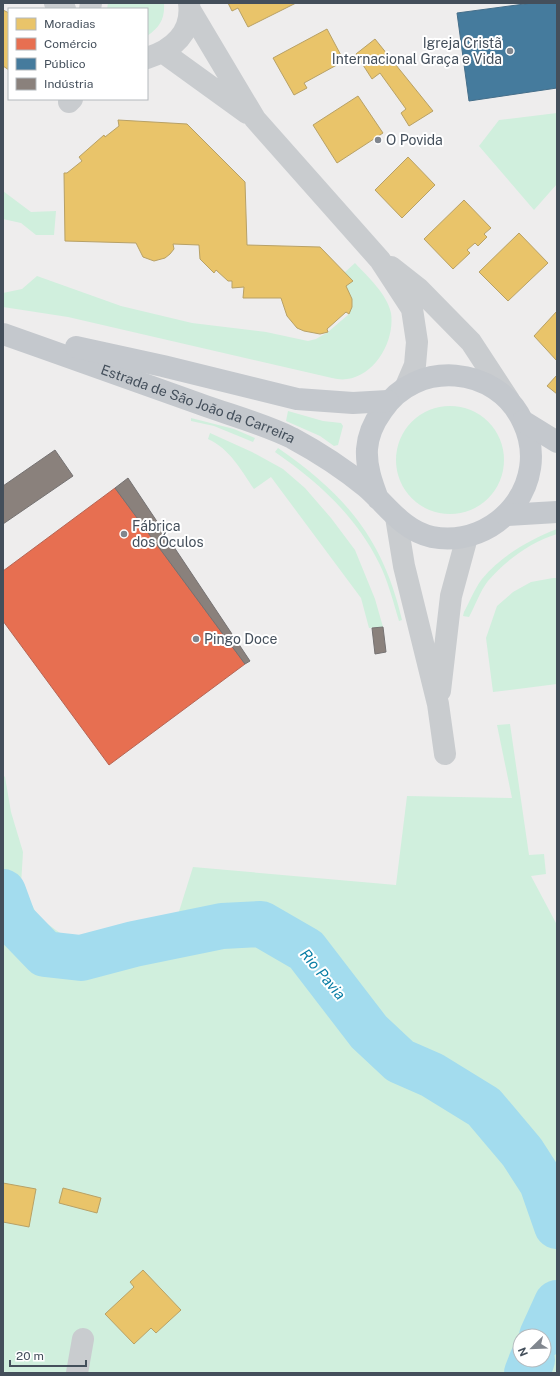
<svg xmlns="http://www.w3.org/2000/svg" width="560" height="1376" font-family="'Public Sans',sans-serif">
	<style>
		.green { fill: #d0efdd; fill-rule: evenodd }
		.homes { fill: #e9c46a; stroke: #b8a166 }
		.shops { fill: #e76f51; stroke: #b66554 }
		.public { fill: #457b9d; stroke: #456e89 }
		.industry { fill: #8a817c; stroke: #757272 }
		.lines { fill: none; stroke-linecap: round; stroke-linejoin: round }
		.river { stroke: #a3dcee; stroke-width: 46 }
		.minor { stroke: #c9cccf; stroke-width: 22 }
		.major { stroke: #c4c8cd; stroke-width: 22 }
		.poi-dot { fill: #80868e; stroke: #fff; stroke-width: 1.5 }
		.labels { text-anchor: middle; dominant-baseline: central; stroke-width: 4; stroke-linejoin: round; paint-order: stroke }
		.poi-label { font-size: 14px; fill: #444f5b; stroke: #fff; text-anchor: start }
		.street-label { font-size: 14px; fill: #444f5b; stroke: #fff }
		.water-label { font-size: 15px; font-style: italic; fill: #077ca4; stroke: #fff }
	</style>
	<rect width="100%" height="100%" fill="#eeeded"/>
	<path class="green" d="M108,3H164C165,19 160,27 147,36V9H107Z
		M557,113V184L534,210L479,146L499,120Z
		M3,191L31,212L56,211L54,235H36L21,223L3,219Z
		M355,263C368,277 387,294 391,313C395,340 376,375 347,379C342,380 337,379 332,378L68,317L3,307V293L22,289L37,276L121,306L192,323L266,332L308,341L316,339L328,332L349,314L352,299L346,286L352,281L344,273Z
		M396 460a54 54 0 1 1 108 0a54 54 0 1 1-108 0Z
		M288,411L323,421L341,423L343,426L338,445L334,446L320,436L286,421Z
		M191,418L234,429L255,438L253,442L214,426L191,421Z
		M210,433L252,452L283,469L305,488L331,518L355,550L375,599L383,627L369,628L361,598L271,477L254,489C241,470 230,449 208,439Z
		M278,448C346,495 383,539 402,620L399,621C393,601 388,581 379,563C356,516 317,481 275,452Z
		M557,529V534C531,542 506,560 488,581C480,591 475,606 469,617L463,616L464,612C470,601 475,588 482,579C502,555 529,540 557,529Z
		M553,578H557V684L493,692L486,638L497,606L513,592L531,582Z
		M510,724L529,855L544,854L546,874L531,876L557,925V1373H3V775L5,777L11,812L23,852L21,885L39,918L70,940L109,935L176,921L193,867L396,885L407,796L512,798L497,725ZM520,1336H544V1360H520Z"/>
	<path class="homes" d="M228,3H296L248,27L238,8L232,11Z
		M3,10L9,13V70L3,66Z
		M327,29L344,61L304,83L307,88L294,95L273,58Z
		M375,39L433,111L409,126L401,113L406,109L380,73L372,79L356,54Z
		M358,96L383,133L337,163L313,125Z
		M118,120L187,124L245,182L247,245L320,247L353,281L346,286L352,299V307L349,314L346,312L327,329L328,332L320,334L304,331L297,328L287,316L281,298H243L244,287L232,288V281H228L216,270L214,273L200,259L199,245L173,244L174,249L170,254L165,258L154,261L143,257L136,243L65,241L64,173H67L82,161L79,157L104,135L105,137L119,126Z
		M408,157L435,185L402,218L375,190Z
		M464,200L491,228L484,234L487,237L478,246L475,243L467,250L470,253L453,269L424,239Z
		M519,233L548,263L508,301L479,272Z
		M557,311V361L534,336Z
		M557,375V394L547,386Z
		M3,1183L36,1189L29,1227L3,1222Z
		M63,1188L101,1198L97,1213L59,1203Z
		M143,1270L181,1310L156,1333L151,1328L134,1344L105,1314L134,1287L130,1282Z"/>
	<path class="shops" d="M115,488L245,664L109,765L3,621V571Z"/>
	<path class="public" d="M532,3H557V88L469,101L457,13Z"/>
	<path class="industry" d="M55,450L73,476L3,524V486Z
		M128,478L250,661L245,664L115,488Z
		M383,627L386,652L375,654L372,628Z"/>
	<g class="lines">
		<path class="river" d="M3,892L14,922L45,954L81,958L134,944L222,926L261,924L306,950L369,1032L400,1061L432,1075L484,1107L522,1152L542,1183L557,1226
			M542,1336L557,1303
			M527,1373L532,1360"/>
		<path class="minor" d="M55,3L65,9
			M90,9L91,3
			M190,10L255,119L380,260L412,309L417,342L415,365L406,386
			M164,53L247,113
			M147,58C173,50 193,32 189,3
			M69,102L72,99
			M391,267L419,289L471,342L509,400
			M396,517L404,566L438,704L445,754
			M440,691L451,596L467,537
			M77,1373L83,1339"/>
		<g class="major">
			<path id="s1" d="M3,334C69,357 135,381 200,404C230,415 264,424 292,438C318,452 343,468 366,487C387,505 403,531 432,537C497,549 552,483 523,422C497,365 416,359 382,411C374,422 368,436 367,449C366,467 372,483 378,499"/>
			<path d="M76,347L163,366L297,399L353,403L388,401"/>
			<path d="M523,421L557,442"/>
			<path d="M506,515L557,512"/>
		</g>
	</g>
	<g class="poi-dot">
		<circle cx="510" cy="51" r="4"/>
		<circle cx="378" cy="140" r="4"/>
		<circle cx="124" cy="534" r="4"/>
		<circle cx="196" cy="639" r="4"/>
	</g>
	<g class="labels">
		<g class="poi-label">
			<text x="502" y="43" text-anchor="end">Igreja Cristã<tspan x="502" dy="16">Internacional Graça e Vida</tspan></text>
			<text x="386" y="140">O Povida</text>
			<text x="132" y="526">Fábrica<tspan x="132" dy="16">dos Óculos</tspan></text>
			<text x="204" y="639">Pingo Doce</text>
		</g>
		<g class="street-label">
			<text stroke="none"><textPath href="#s1" startOffset="207">Estrada de São João da Carreira</textPath></text>
		</g>
		<g class="water-label">
			<text transform="translate(323 974) rotate(50)">Rio Pavia</text>
		</g>
	</g>
	<rect width="560" height="1376" fill="none" stroke="#444f5b" stroke-width="8"/>
	<rect x="8" y="8" width="140" height="92" fill="#ffffff" stroke="#b4b9bd"/>
	<rect x="16" y="18" width="20" height="12" fill="#e9c46a" stroke="#b4b9bd"/>
	<text x="44" y="28" font-size="12" fill="#444f5b">Moradias</text>
	<rect x="16" y="38" width="20" height="12" fill="#e76f51" stroke="#b4b9bd"/>
	<text x="44" y="48" font-size="12" fill="#444f5b">Comércio</text>
	<rect x="16" y="58" width="20" height="12" fill="#457b9d" stroke="#b4b9bd"/>
	<text x="44" y="68" font-size="12" fill="#444f5b">Público</text>
	<rect x="16" y="78" width="20" height="12" fill="#8a817c" stroke="#b4b9bd"/>
	<text x="44" y="88" font-size="12" fill="#444f5b">Indústria</text>
	<g transform="translate(532 1348) rotate(247)"><circle r="19" fill="#ffffff" stroke="#b4b9bd"/>
	<path d="M0-3L7 15L0 10L-7 15Z" fill="#80868e"/>
	<text y="-6" font-size="11" font-weight="bold" text-anchor="middle" fill="#444f5b">N</text>
	</g>
	<path d="M10 1360v6h76v-6" fill="none" stroke="#444f5b" stroke-width="2"/>
	<text x="16" y="1360" font-size="12" fill="#444f5b" stroke="#ffffff" stroke-width="3" paint-order="stroke">20 m</text>
</svg>
